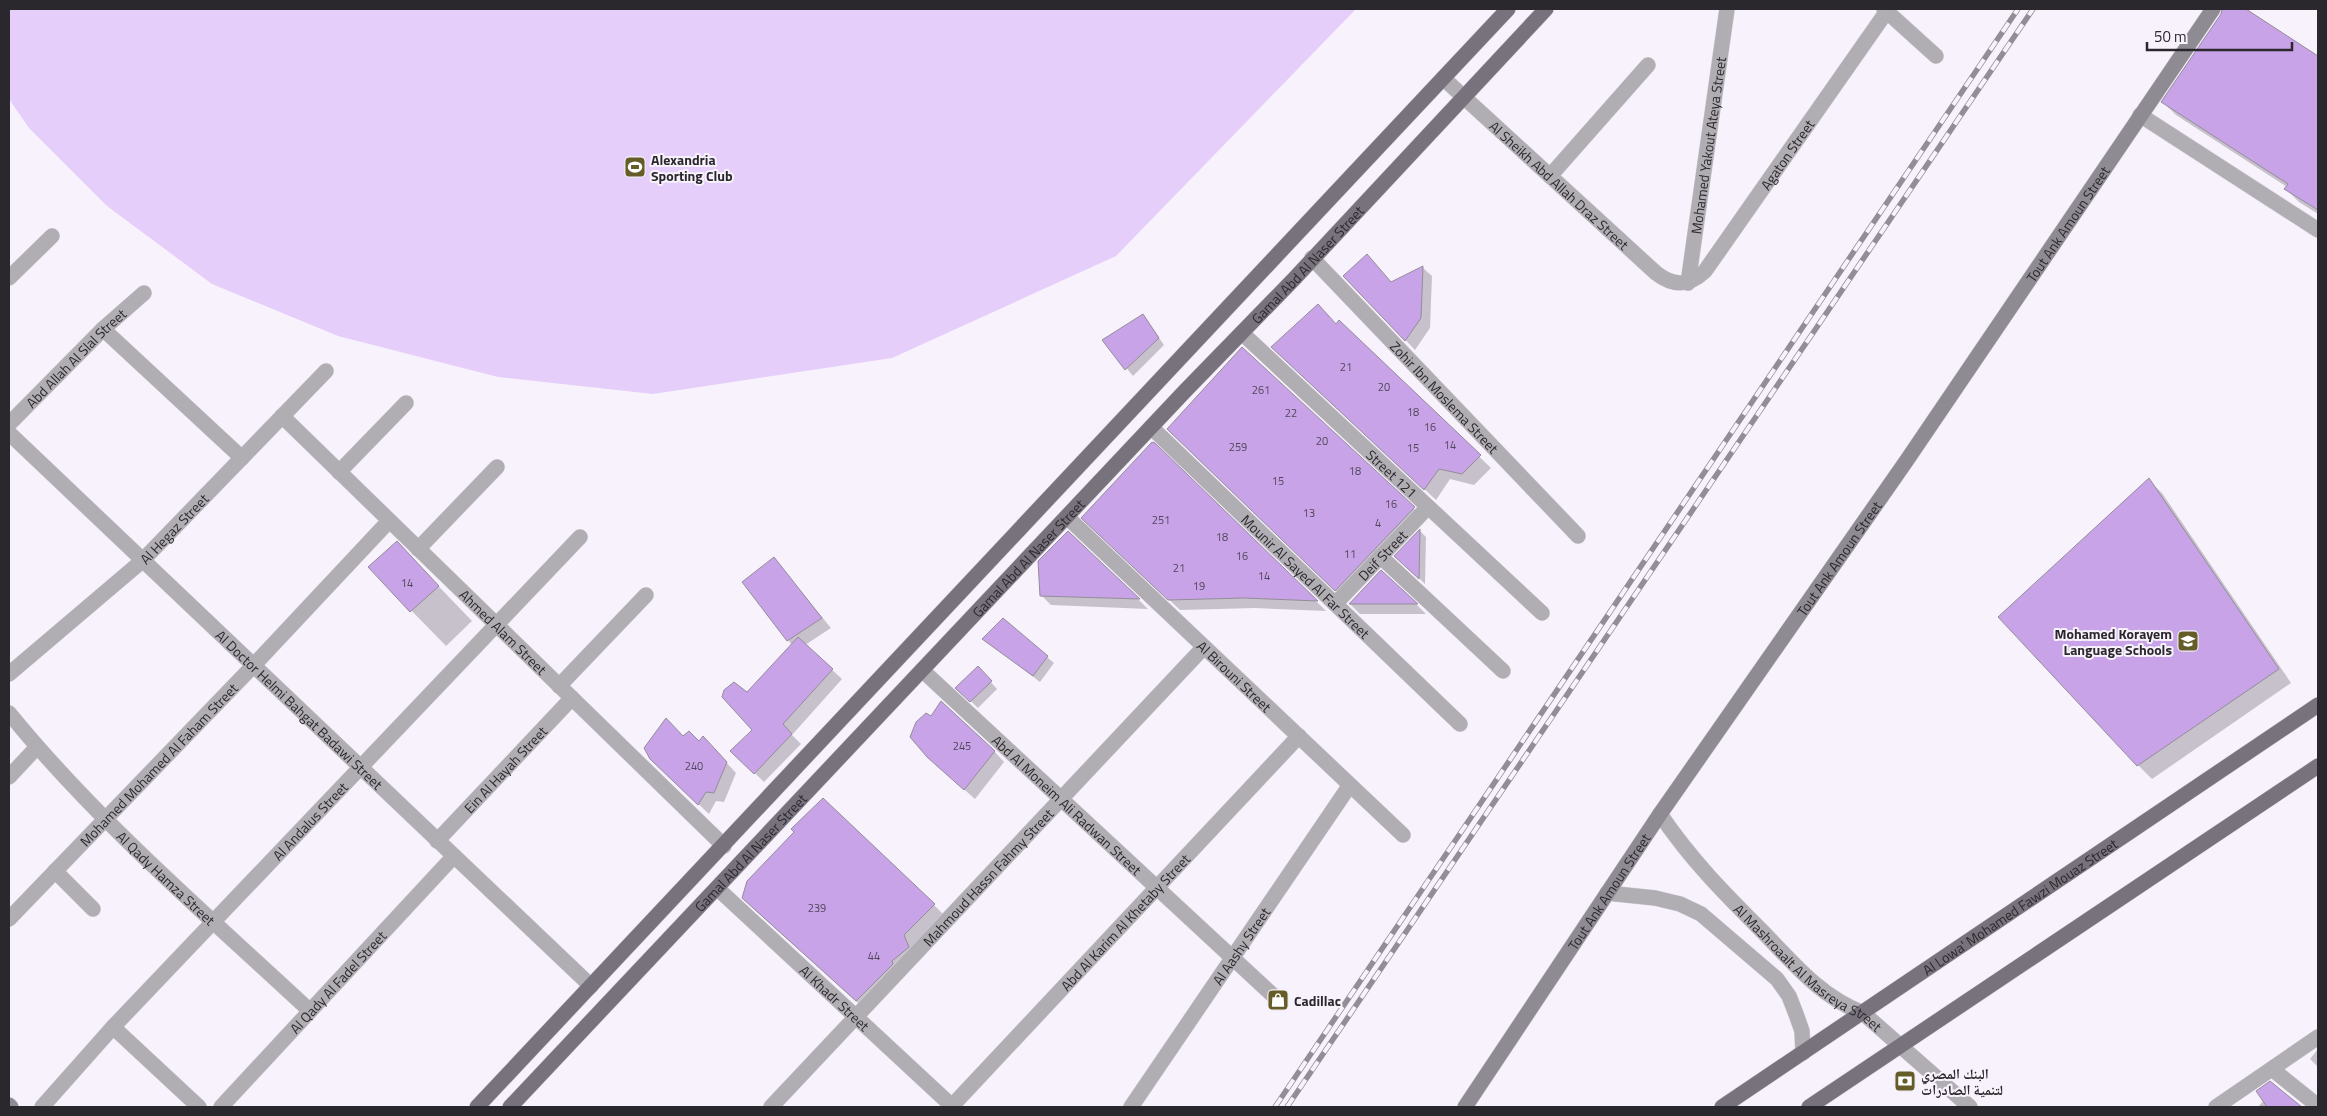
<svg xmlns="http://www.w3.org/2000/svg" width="2327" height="1116" font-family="'Titillium Web','Noto Naskh Arabic',sans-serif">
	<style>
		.green { fill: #e5cef9 }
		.shadow { fill: #0003 }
		.building { fill: #c8a3e7; stroke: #938d99 }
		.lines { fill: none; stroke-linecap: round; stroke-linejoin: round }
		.street-casing { stroke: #d3ced8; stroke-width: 16 }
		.secondary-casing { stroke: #d3ced8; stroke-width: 16 }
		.primary-casing { stroke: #d3ced8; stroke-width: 16 }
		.street { stroke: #b0adb3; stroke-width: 15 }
		.secondary { stroke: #8f8b93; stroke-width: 15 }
		.primary { stroke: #77727c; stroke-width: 15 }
		.rail-casing { stroke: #938e96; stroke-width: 5.5 }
		.rail { stroke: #f8f2fd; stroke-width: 4; stroke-dasharray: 11; stroke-linecap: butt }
		.labels { text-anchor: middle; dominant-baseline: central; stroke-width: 4; stroke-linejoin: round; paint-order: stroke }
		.number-label { font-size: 11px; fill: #52475c }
		.street-label { font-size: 14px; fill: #2b282d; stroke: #f8f2fd }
		.poi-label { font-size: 14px; font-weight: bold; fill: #2b282d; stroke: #f8f2fd; text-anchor: start }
	</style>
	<rect width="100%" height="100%" fill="#f8f2fd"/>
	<path class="green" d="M9,9H1356L1116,256L892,358L653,394L498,377L338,336L212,284L107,206L29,128L9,99Z"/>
	<path class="shadow" d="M2223,9H2244L2318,56V214L2299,202L2286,189L2287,187L2176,115L2163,102L2222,15Z
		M1367,255L1392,283L1422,267L1432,276L1430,328L1415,350L1344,276Z
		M1143,315L1164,345L1133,376L1104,340Z
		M1339,322L1491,468L1474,485L1450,479L1436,500L1284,358L1337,325Z
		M1242,349L1425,519L1346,600L1179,440Z
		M1152,443L1317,602L1326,611L1255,608L1180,610L1093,528Z
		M2148,480L2162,493L2291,683L2152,779L2138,765Z
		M1420,531L1426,537L1425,584L1396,556Z
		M1068,533L1139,600L1148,609L1051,605L1041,595Z
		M397,543L472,621L446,646L370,568Z
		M774,559L831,628L805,645L842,679L792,735L801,744L764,782L732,751L754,730L747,693L792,645L788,640Z
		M1381,571L1417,605L1426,614H1360L1350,604Z
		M1003,620L1054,663L1040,682L984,639Z
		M978,668L997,689L978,708L957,688Z
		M683,738L713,748L736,773L724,802L716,801L709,814L661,769Z
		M994,751L1004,762L975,799L939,767Z
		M934,905L946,917L915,948L920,959L903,974L904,977L868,1012L755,910Z
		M2318,1049V1067L2310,1059Z
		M2264,1100L2297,1105L2299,1107H2258Z"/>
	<path class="building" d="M2222,9H2246L2318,56V210L2284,189L2288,184L2161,102L2221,14Z
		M1367,254L1391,282L1423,266L1421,318L1405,341L1343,276Z
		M1318,304L1336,324L1339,320L1481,455L1462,474L1439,469L1424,490L1271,347Z
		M1143,314L1159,338L1125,370L1102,340Z
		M1242,347L1415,507L1335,591L1167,429Z
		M1152,442L1155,443L1318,601L1244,598L1168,600L1081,518Z
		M2149,478L2279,669L2137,766L1998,617Z
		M1420,529L1419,579L1394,556Z
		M1068,531L1140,599L1040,596L1038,561Z
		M397,541L439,586L410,612L368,567Z
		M774,557L822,618L787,641L742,582Z
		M1381,570L1418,604H1349Z
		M1003,618L1048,656L1033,676L982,639Z
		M798,637L833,669L783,724L792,734L754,774L730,751L752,730L722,697L724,690L734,682L747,692Z
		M978,666L992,681L970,702L955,688Z
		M941,701L995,751L964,790L927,757L910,737L916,722L926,713L931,716Z
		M666,718L683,736L689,731L699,741L703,736L727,762L714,793L706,792L698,805L650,759L644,748Z
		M823,798L935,904L904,935L909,947L892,961L893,964L856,1001L742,898L747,881L794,832L791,829Z
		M2270,1081L2302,1107H2267L2256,1091Z"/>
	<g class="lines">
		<g class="street-casing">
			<g id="street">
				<path d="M1884,9L1936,56"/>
				<path id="s1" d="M1443,78L1656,273C1674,287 1689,286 1705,271L1887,11"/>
				<path d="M2140,115L2318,230"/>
				<path d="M1550,176L1648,65"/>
				<path id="s2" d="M1312,258L1578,536"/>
				<path d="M9,278L52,236"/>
				<path id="s3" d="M1688,283L1727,9"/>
				<path d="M103,329L242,458"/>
				<path id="s4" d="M1243,334L1542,613"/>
				<path id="s5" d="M282,416L724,846"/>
				<path id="s6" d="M9,424L103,329L144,293"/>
				<path id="s7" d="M1151,427L1460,724"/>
				<path id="s8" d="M9,433L591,986"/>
				<path d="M339,472L406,403"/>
				<path id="s9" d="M1067,517L1403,835"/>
				<path d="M418,549L497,467"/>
				<path d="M1380,556L1503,671"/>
				<path id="s10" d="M1335,604L1428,507"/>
				<path id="s11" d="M922,670L1278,1000"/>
				<path id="s12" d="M9,674L142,561L326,371"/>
				<path d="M559,686L646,595"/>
				<path id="s13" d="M9,713C98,822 207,915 310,1011"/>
				<path d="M9,777L37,747"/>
				<path id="s14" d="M1660,814C1691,860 1725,894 1763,932C1794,964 1821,997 1863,1013L1970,1107"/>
				<path id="s15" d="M437,841L572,698"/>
				<path d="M55,871L93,909"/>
				<path id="s16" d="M717,888L953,1107"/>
				<path d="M1607,893L1655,898L1680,904L1701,914L1777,979L1789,996L1796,1014L1802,1031L1803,1053"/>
				<path id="s17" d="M9,919L253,666L389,521"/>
				<path d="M113,1027L199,1107"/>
				<path d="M2272,1069L2318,1106"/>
				<path id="s18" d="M42,1107L113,1027L580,537"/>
				<path id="s19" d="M221,1107L454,856"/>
				<path id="s20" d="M771,1107L1204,647"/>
				<path id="s21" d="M951,1107L1299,736"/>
				<path id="s22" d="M1131,1107L1350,785"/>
				<path d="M2216,1107L2318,1037"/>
			</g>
		</g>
		<g class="secondary-casing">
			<g id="secondary">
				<path d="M9,1105L11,1107"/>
				<path id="s23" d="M1465,1107L1660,814L1907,460L2213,9"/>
			</g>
		</g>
		<g class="primary-casing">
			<g id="primary">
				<path d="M477,1107L1508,9"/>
				<path id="s24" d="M510,1107L1185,391L1294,279L1546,9"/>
				<path id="s25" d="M1722,1107L2318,705"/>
				<path d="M1809,1107L2318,766"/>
			</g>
		</g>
		<use href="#street" class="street"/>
		<use href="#secondary" class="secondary"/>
		<use href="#primary" class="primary"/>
		<g class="rail-casing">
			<path id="rail" d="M1275,1107L2018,9
				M1287,1107L2033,9"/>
		</g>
		<use href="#rail" class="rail"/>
	</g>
	<defs>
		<g id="stadium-square" transform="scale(1.125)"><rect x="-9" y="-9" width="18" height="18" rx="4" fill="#655c28" stroke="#f8f2fd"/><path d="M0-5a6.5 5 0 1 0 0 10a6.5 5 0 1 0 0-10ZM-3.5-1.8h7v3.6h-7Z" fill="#fff"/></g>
		<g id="school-square" transform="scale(1.125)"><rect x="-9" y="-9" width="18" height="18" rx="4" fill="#655c28" stroke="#f8f2fd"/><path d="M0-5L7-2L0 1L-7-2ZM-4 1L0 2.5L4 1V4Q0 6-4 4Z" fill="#fff"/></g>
		<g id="shop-square" transform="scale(1.125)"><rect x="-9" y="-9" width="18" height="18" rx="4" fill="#655c28" stroke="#f8f2fd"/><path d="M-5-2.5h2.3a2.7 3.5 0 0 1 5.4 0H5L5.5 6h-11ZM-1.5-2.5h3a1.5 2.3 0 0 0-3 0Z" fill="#fff"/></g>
		<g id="bank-square" transform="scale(1.125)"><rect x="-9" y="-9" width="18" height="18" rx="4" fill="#655c28" stroke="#f8f2fd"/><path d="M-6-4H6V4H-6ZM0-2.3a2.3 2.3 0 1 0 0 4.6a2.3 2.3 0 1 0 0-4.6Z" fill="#fff"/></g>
	</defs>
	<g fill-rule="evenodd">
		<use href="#stadium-square" x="635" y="167"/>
		<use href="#school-square" x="2188" y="641"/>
		<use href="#shop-square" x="1278" y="1000"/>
		<use href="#bank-square" x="1905" y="1081"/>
	</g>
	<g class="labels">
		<g class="number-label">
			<text x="1346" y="367">21</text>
			<text x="1384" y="387">20</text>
			<text x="1261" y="390">261</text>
			<text x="1413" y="412">18</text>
			<text x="1291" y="413">22</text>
			<text x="1430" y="427">16</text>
			<text x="1322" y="441">20</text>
			<text x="1450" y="445">14</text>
			<text x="1238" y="447">259</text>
			<text x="1413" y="448">15</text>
			<text x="1355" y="471">18</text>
			<text x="1278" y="481">15</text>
			<text x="1391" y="504">16</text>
			<text x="1309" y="513">13</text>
			<text x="1161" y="520">251</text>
			<text x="1378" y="523">4</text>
			<text x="1222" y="537">18</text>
			<text x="1350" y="554">11</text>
			<text x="1242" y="556">16</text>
			<text x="1179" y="568">21</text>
			<text x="1264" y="576">14</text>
			<text x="407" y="583">14</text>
			<text x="1199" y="586">19</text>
			<text x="962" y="746">245</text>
			<text x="694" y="766">240</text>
			<text x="817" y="908">239</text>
			<text x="874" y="956">44</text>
		</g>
		<g class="street-label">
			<text stroke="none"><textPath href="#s3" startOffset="139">Mohamed Yakout Ateya Street</textPath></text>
			<text stroke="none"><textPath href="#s1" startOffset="486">Agaton Street</textPath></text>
			<text stroke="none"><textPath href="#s1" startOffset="158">Al Sheikh Abd Allah Draz Street</textPath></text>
			<text stroke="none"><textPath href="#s23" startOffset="1069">Tout Ank Amoun Street</textPath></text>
			<text stroke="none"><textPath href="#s24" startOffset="1160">Gamal Abd Al Naser Street</textPath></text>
			<text stroke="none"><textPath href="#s6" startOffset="94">Abd Allah Al Slal Street</textPath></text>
			<text stroke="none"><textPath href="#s2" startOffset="192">Zohir Ibn Moslema Street</textPath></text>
			<text stroke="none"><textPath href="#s4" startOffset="204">Street 121</textPath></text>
			<text stroke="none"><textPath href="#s12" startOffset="220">Al Hegaz Street</textPath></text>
			<text stroke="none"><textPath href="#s10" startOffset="68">Deif Street</textPath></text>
			<text stroke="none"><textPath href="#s24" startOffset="755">Gamal Abd Al Naser Street</textPath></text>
			<text stroke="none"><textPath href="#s23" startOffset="664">Tout Ank Amoun Street</textPath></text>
			<text stroke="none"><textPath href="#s7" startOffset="215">Mounir Al Sayed Al Far Street</textPath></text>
			<text stroke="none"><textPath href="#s5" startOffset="309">Ahmed Alam Street</textPath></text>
			<text stroke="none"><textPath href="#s9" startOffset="231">Al Birouni Street</textPath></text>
			<text stroke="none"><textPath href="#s8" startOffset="401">Al Doctor Helmi Bahgat Badawi Street</textPath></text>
			<text stroke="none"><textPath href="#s17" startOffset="215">Mohamed Mohamed Al Faham Street</textPath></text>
			<text stroke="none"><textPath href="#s15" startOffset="99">Ein Al Hayah Street</textPath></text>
			<text stroke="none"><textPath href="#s11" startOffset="198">Abd Al Moneim Ali Radwan Street</textPath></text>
			<text stroke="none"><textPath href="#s18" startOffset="392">Al Andalus Street</textPath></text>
			<text stroke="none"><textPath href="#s24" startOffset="350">Gamal Abd Al Naser Street</textPath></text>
			<text stroke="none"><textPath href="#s13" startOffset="228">Al Qady Hamza Street</textPath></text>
			<text stroke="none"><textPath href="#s20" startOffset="316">Mahmoud Hassn Fahmy Street</textPath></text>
			<text stroke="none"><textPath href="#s23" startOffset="259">Tout Ank Amoun Street</textPath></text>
			<text stroke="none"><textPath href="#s25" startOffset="359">Al Lowa' Mohamed Fawzi Mouaz Street</textPath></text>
			<text stroke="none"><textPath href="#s21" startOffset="254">Abd Al Karim Al Khetaby Street</textPath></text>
			<text stroke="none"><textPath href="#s22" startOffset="195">Al Aashy Street</textPath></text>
			<text stroke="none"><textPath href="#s14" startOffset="215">Al Mashroaalt Al Masreya Street</textPath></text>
			<text stroke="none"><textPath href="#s19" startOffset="171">Al Qady Al Fadel Street</textPath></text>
			<text stroke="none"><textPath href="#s16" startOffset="161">Al Khadr Street</textPath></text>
		</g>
		<g class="poi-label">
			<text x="651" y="159">Alexandria<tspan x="651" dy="16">Sporting Club</tspan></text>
			<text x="2172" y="633" text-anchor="end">Mohamed Korayem<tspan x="2172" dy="16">Language Schools</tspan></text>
			<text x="1294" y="1000">Cadillac</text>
			<text x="1921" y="1073">البنك المصري<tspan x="1921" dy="16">لتنمية الصادرات</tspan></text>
		</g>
	</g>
	<rect width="2327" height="1116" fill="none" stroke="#2b282d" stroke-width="20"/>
	<path d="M2147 42v8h145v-8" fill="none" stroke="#2b282d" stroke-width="2.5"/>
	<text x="2154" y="42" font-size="15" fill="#2b282d" stroke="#f8f2fd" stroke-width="4" paint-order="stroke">50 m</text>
</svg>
